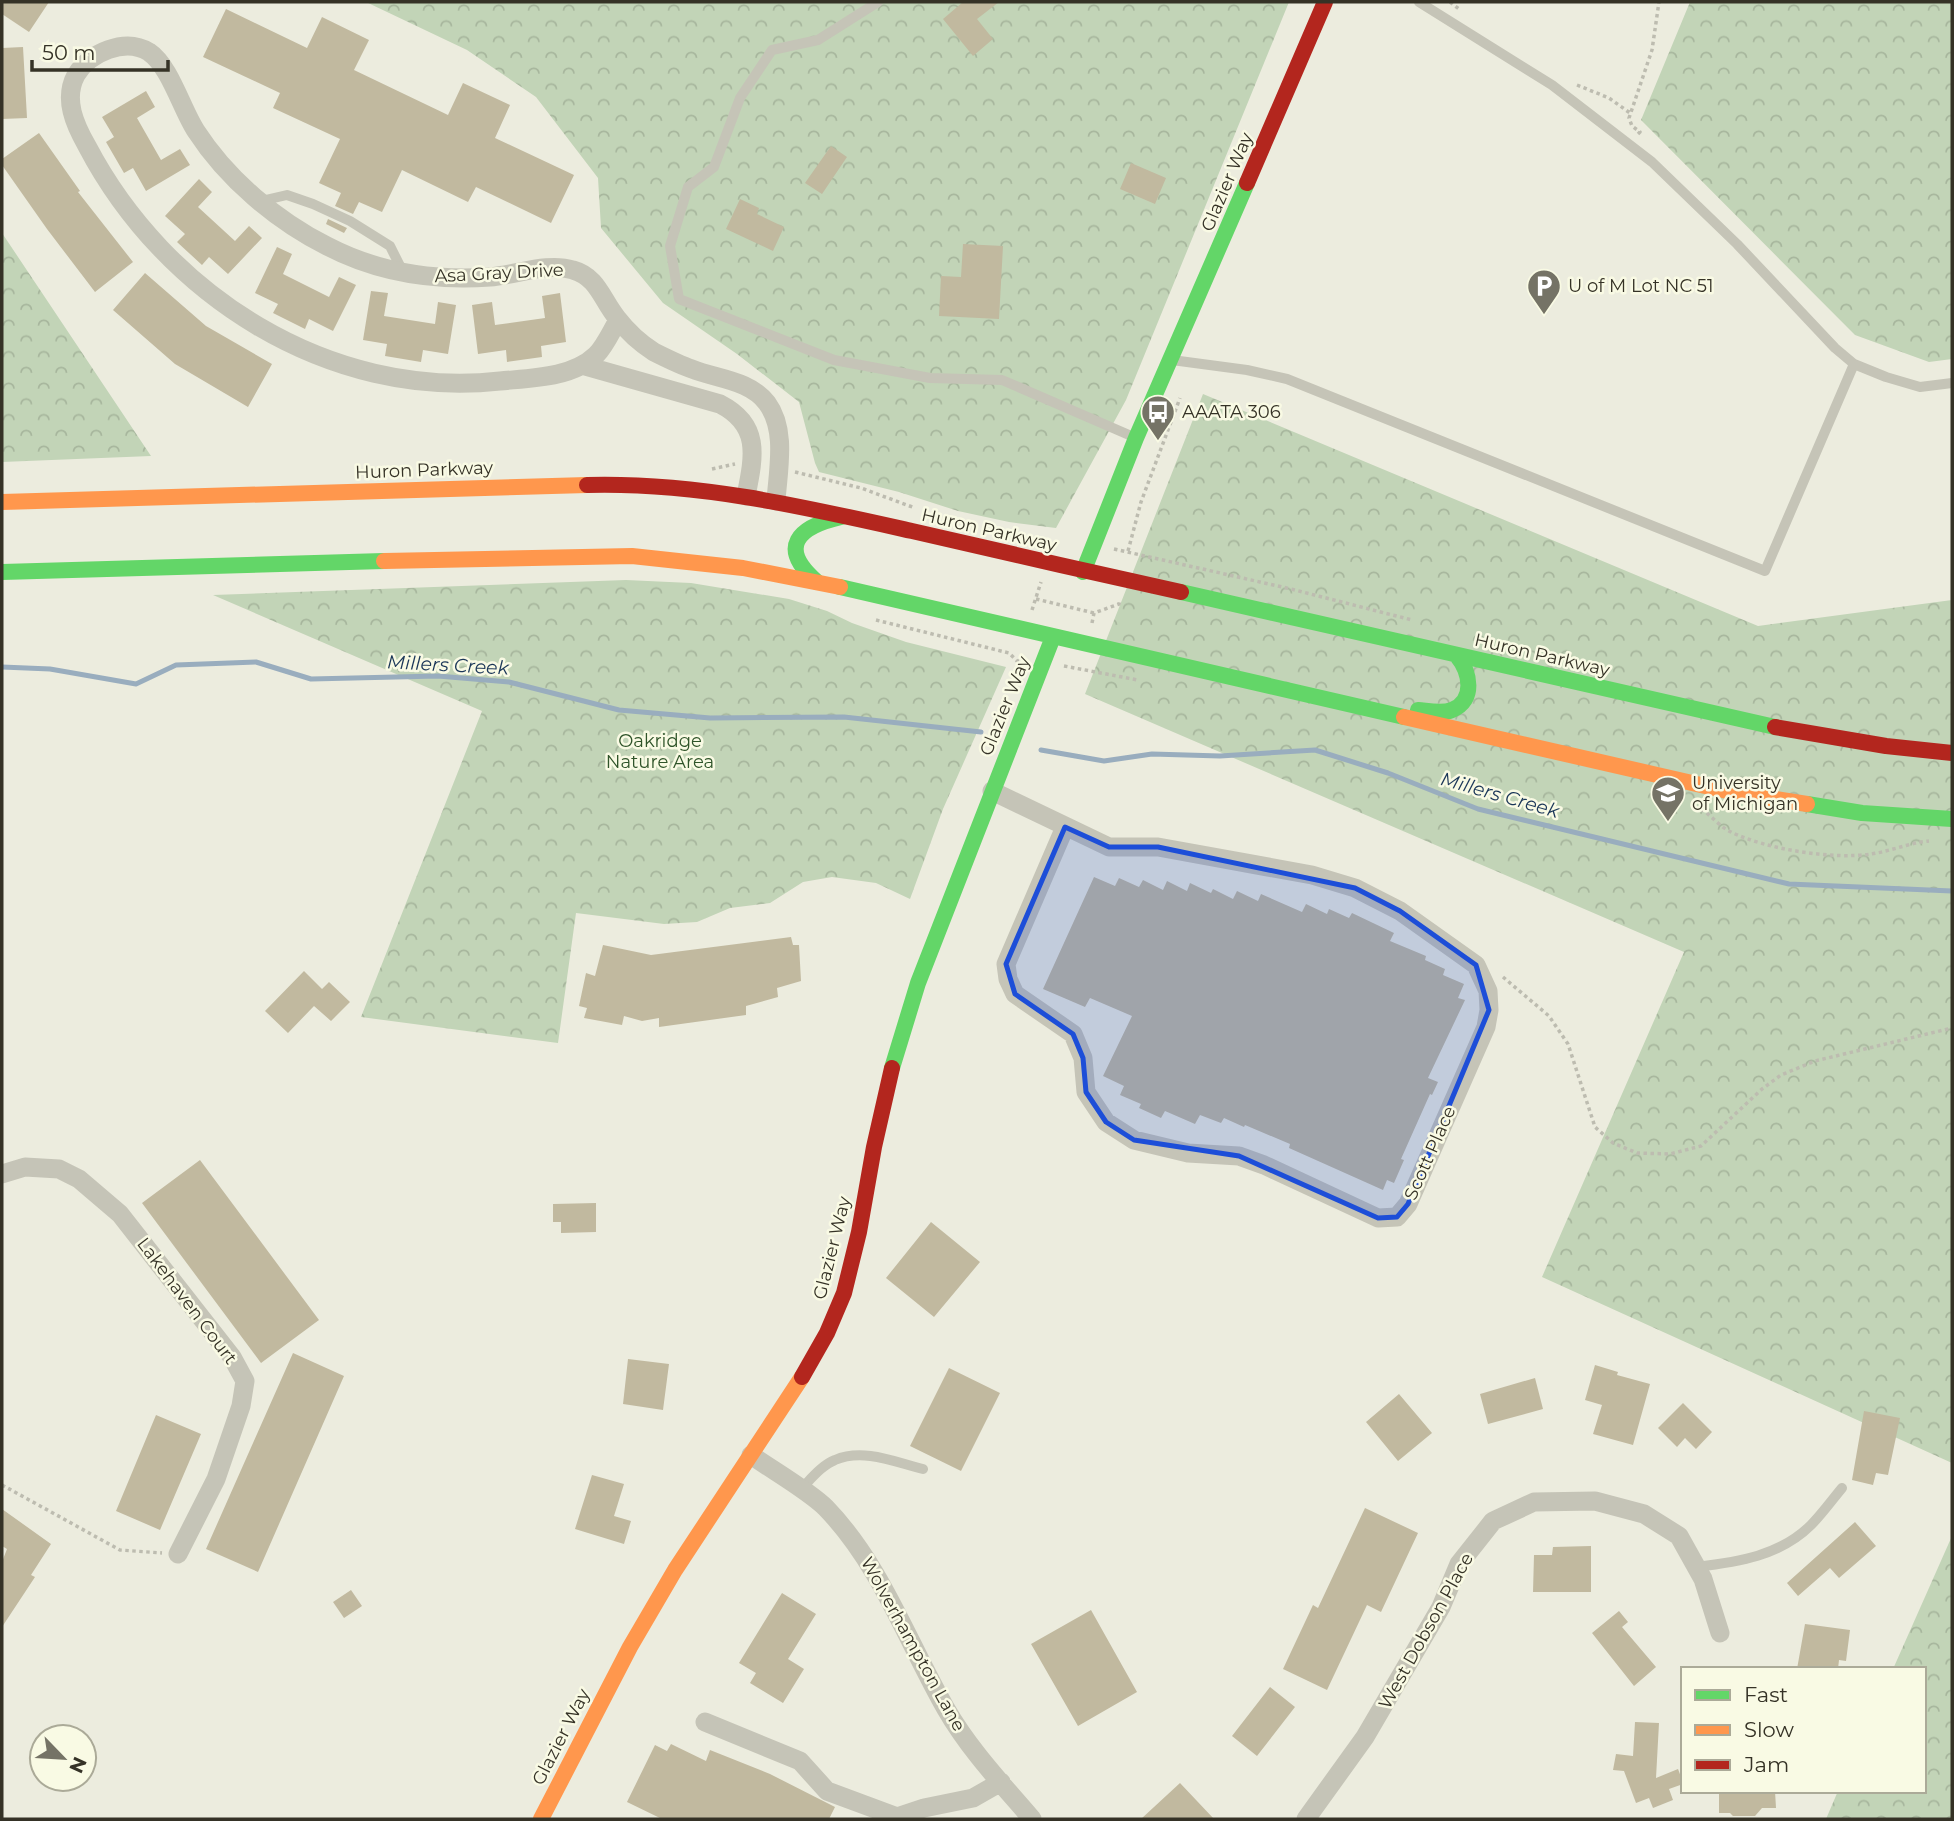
<svg xmlns="http://www.w3.org/2000/svg" width="1954" height="1821" font-family="Montserrat,sans-serif">
	<style>
		.forest { fill: url(#forest-crowns) }
		.lines { fill: none; stroke-linecap: round; stroke-linejoin: round }
		.stream { stroke: #99adbe; stroke-width: 5 }
		.building { fill: #c1b99f }
		.path { stroke: #bdbcb0; stroke-width: 3.5; stroke-dasharray: 3.5 3.5; stroke-linecap: butt }
		.lane { stroke: #c5c4b7; stroke-width: 10 }
		.street { stroke: #c5c4b7; stroke-width: 19 }
		.fast { stroke: #63d668; stroke-width: 16 }
		.slow { stroke: #ff974d; stroke-width: 16 }
		.jam { stroke: #b3261e; stroke-width: 16 }
		.marked { fill: #1d4ed8; fill-opacity: 0.2; stroke: #1d4ed8; stroke-width: 5; stroke-linejoin: round }
		.labels { text-anchor: middle; dominant-baseline: central; stroke-width: 5; stroke-linejoin: round; paint-order: stroke }
		.street-label { font-size: 18px; fill: #353226; stroke: #f9fae4 }
		.poi-label { font-size: 18px; fill: #353226; stroke: #f9fae4; text-anchor: start }
		.park-label { font-size: 18px; fill: #2f5429; stroke: #f9fae4 }
		.water-label { font-size: 19px; font-style: italic; fill: #1a3658; stroke: #f9fae4 }
	</style>
	<defs>
		<pattern id="forest-crowns" width="20" height="18" patternUnits="userSpaceOnUse" patternTransform="scale(1.75)"><rect width="20" height="18" fill="#c2d4b7"/><path d="M2 6a3 3 0 1 1 6 0M12 15a3 3 0 1 1 6 0" fill="none" stroke="#a7b69d"/></pattern>
	</defs>
	<rect width="100%" height="100%" fill="#ececde"/>
	<path class="forest" d="M366,2H1289L1126,400L1056,528L1009,522L958,511L899,492L819,472L815,463L799,402L737,354L663,303L601,228L598,178L536,97L467,50Z
		M1690,2H1952V359L1929,362L1855,335L1641,120Z
		M2,233L151,456L2,462Z
		M1203,394L1758,626L1952,600V1463L1542,1277L1684,952L1085,694Z
		M626,580L691,583L789,599L827,611L852,623L906,642L1006,667L943,809L910,899L876,883L832,877L803,882L770,903L730,908L697,922L664,924L576,913L558,1043L361,1017L482,711L213,595Z
		M1952,1536V1819H1826L1838,1791H1924V1669H1893Z"/>
	<g class="lines">
		<path class="stream" d="M2,667L50,669L136,684L176,665L256,662L311,679L438,676L509,682L619,710L710,718L844,717L981,732
			M1041,750L1104,761L1152,754L1220,756L1315,750L1388,773L1478,809L1789,884L1952,891"/>
	</g>
	<path class="building" d="M2,2H49L29,32L2,14Z
		M963,2H999L977,19L993,39L973,56L943,19Z
		M226,9L307,48L322,17L369,40L354,70L448,115L463,83L510,105L495,138L574,175L551,223L476,187L468,202L402,170L382,212L359,202L353,214L335,206L341,193L319,183L340,139L273,108L280,93L203,57Z
		M23,47L27,118L2,119V48Z
		M146,91L155,107L137,118L161,160L180,149L190,165L146,191L133,168L124,173L106,142L114,137L102,117Z
		M39,133L80,191L78,192L133,262L95,292L47,229L2,165V159Z
		M831,146L847,157L822,194L805,183Z
		M1131,163L1166,178L1155,204L1120,189Z
		M199,179L212,192L198,207L235,241L249,226L262,238L228,274L209,257L202,265L177,242L185,234L165,216Z
		M740,199L759,208L757,214L784,227L773,251L726,229Z
		M328,219L347,228L344,233L326,224Z
		M963,244L1003,246L999,319L939,316L941,276L961,277Z
		M277,247L292,254L283,274L329,297L339,277L356,285L333,331L309,319L305,329L273,313L278,304L255,293Z
		M145,273L206,326L272,364L248,407L175,364L113,310Z
		M371,291L388,293L384,316L435,324L438,302L456,305L448,354L423,350L421,362L385,356L387,344L363,340Z
		M560,293L566,342L541,346L542,357L507,362L506,350L478,354L472,305L492,302L495,325L545,318L542,296Z
		M1094,877L1115,886L1119,878L1139,887L1143,880L1163,890L1167,881L1187,891L1190,883L1211,893L1213,889L1233,899L1237,891L1258,901L1261,894L1302,912L1306,904L1327,914L1329,909L1349,918L1352,913L1394,933L1390,941L1426,956L1425,960L1445,969L1443,975L1464,984L1458,998L1465,1000L1428,1078L1438,1082L1432,1095L1430,1094L1401,1159L1404,1160L1394,1183L1387,1180L1383,1190L1289,1148L1290,1144L1245,1125L1244,1127L1224,1118L1221,1123L1200,1115L1195,1124L1165,1111L1161,1118L1139,1108L1141,1104L1120,1095L1124,1086L1103,1076L1132,1016L1090,998L1085,1007L1043,989Z
		M791,937L793,945H799L801,981L777,988L778,997L746,1006V1015L659,1027V1018L642,1021L624,1016L622,1025L584,1018L587,1008L579,1006L586,973L595,976L603,945L651,955Z
		M304,971L322,989L329,982L350,1002L331,1021L314,1006L288,1033L265,1011Z
		M200,1160L319,1320L261,1363L142,1203Z
		M596,1203V1232L561,1233V1222H553V1204Z
		M931,1222L980,1262L934,1317L886,1278Z
		M293,1353L344,1376L258,1572L206,1549Z
		M628,1359L669,1364L663,1410L623,1404Z
		M1595,1365L1618,1372L1617,1375L1650,1384L1633,1445L1593,1434L1602,1405L1585,1400Z
		M949,1368L1000,1393L961,1471L910,1446Z
		M1535,1378L1543,1409L1488,1424L1480,1394Z
		M1399,1394L1432,1433L1398,1461L1366,1422Z
		M1683,1403L1712,1432L1696,1449L1685,1438L1677,1447L1658,1428Z
		M1864,1411L1900,1418L1888,1475L1876,1473L1873,1485L1852,1480Z
		M156,1415L201,1434L160,1530L116,1511Z
		M592,1475L624,1484L614,1516L631,1521L624,1544L575,1529Z
		M1365,1508L1418,1533L1381,1612L1367,1605L1327,1690L1283,1669L1313,1605L1318,1608Z
		M2,1509L51,1544L31,1575L35,1577L2,1627V1562L7,1549L2,1546Z
		M1855,1522L1876,1546L1839,1578L1830,1568L1798,1596L1787,1583Z
		M1591,1546V1592H1533L1534,1555H1552L1553,1547Z
		M351,1590L362,1606L344,1618L333,1602Z
		M782,1593L816,1614L788,1659L804,1669L783,1703L750,1683L756,1673L739,1663Z
		M1091,1610L1137,1692L1078,1726L1031,1644Z
		M1619,1611L1628,1622L1622,1627L1656,1667L1634,1686L1592,1633Z
		M1805,1624L1850,1630L1846,1661L1839,1660L1838,1669H1797Z
		M1270,1687L1295,1707L1257,1756L1232,1736Z
		M1635,1722L1659,1723L1656,1778L1678,1769L1683,1782V1784L1669,1789L1673,1800L1653,1808L1649,1798L1636,1803L1624,1771L1613,1770L1616,1754L1633,1756Z
		M671,1744L706,1761L710,1750L770,1774L835,1807L829,1819H662L627,1802L655,1745L667,1751Z
		M1180,1783L1214,1819H1141Z
		M1719,1791H1775L1776,1808H1762L1755,1816H1733L1730,1813H1719Z"/>
	<g class="lines">
		<path class="path" d="M1450,2L1459,9
			M1577,85L1609,98L1630,113
			M1638,134L1640,132L1632,126L1629,118L1652,50L1659,2
			M712,469L735,464
			M795,472L861,488L915,508
			M1114,549L1291,589L1412,620
			M1128,551L1141,502L1180,398
			M1036,599L1094,613
			M1032,610L1041,582
			M876,620L1009,653L1017,661H1021
			M1092,623L1094,613L1119,604L1120,599
			M1064,666L1138,680
			M1701,809C1712,816 1720,827 1731,832C1765,849 1834,860 1871,854C1891,851 1909,843 1929,841
			M1503,977L1549,1016L1568,1044L1595,1127L1613,1143L1637,1153L1670,1154L1701,1146L1762,1089L1781,1075L1815,1061L1952,1028
			M2,1485L120,1550L162,1553"/>
		<path class="lane" d="M878,2L818,40L772,50L740,98L714,167L688,187L670,246L679,299L834,360L930,378L1002,380L1136,438
			M1419,2L1552,85L1652,162L1737,244L1835,348L1854,364L1886,377L1920,387L1952,383
			M261,201L287,195L313,204L350,221L390,246L403,272
			M1172,360L1247,370L1287,379L1765,571L1854,364
			M801,1489C811,1479 822,1465 835,1460C863,1448 895,1462 923,1469
			M1696,1567C1738,1562 1780,1556 1811,1525C1822,1514 1832,1500 1842,1488"/>
		<path class="street" d="M618,320C611,332 605,346 596,355C572,378 531,378 500,381C329,400 165,295 87,146C75,125 63,99 76,75C89,53 125,37 149,52C170,66 182,110 196,131C227,179 277,221 327,246C377,272 434,281 490,277C517,275 547,262 573,270C598,277 602,300 617,318C627,331 640,343 654,352C666,358 680,365 692,369C717,379 750,380 767,403C787,430 778,470 776,501
			M582,365L720,404C761,425 754,456 746,496
			M992,791L1109,847H1158L1312,875L1355,888L1400,911L1476,965L1488,991L1489,1010L1486,1027L1408,1204L1397,1217L1378,1218L1264,1165L1239,1156L1188,1153L1134,1140L1106,1122L1086,1092L1083,1058L1073,1034L1015,994L1008,979L1006,964L1065,827
			M2,1174L25,1167L59,1169L79,1179L120,1214L232,1357L245,1381L241,1406L216,1479L178,1554
			M751,1455C772,1470 809,1491 826,1508C881,1565 907,1641 946,1709C969,1749 1002,1784 1032,1819
			M705,1722L800,1761L827,1791L897,1817L924,1808L973,1798L1001,1782
			M1306,1819L1365,1737L1441,1607L1459,1564L1493,1521L1534,1502L1595,1501L1644,1514L1679,1536L1703,1579L1720,1633"/>
		<path class="fast" d="M2,572L384,561
			M1083,572L1136,438L1247,183
			M817,582C777,547 798,527 841,517
			M840,587L1404,717
			M1181,592L1775,727
			M1418,710C1429,711 1442,714 1452,710C1476,700 1470,672 1457,656
			M1807,804L1862,813L1952,819
			M892,1068L918,983L1053,637"/>
		<path class="slow" d="M2,502L587,485
			M384,561L632,556L743,568L840,587
			M1404,717L1727,791L1807,804
			M541,1819L630,1647L675,1570L802,1377"/>
		<path class="jam" d="M1247,183L1325,2
			M587,485C698,482 805,507 912,531C1002,552 1091,572 1181,592
			M1775,727L1886,746L1952,753
			M802,1377L827,1333L844,1293L859,1232L874,1147L892,1068"/>
	</g>
	<path class="marked" d="M1065,827L1109,847H1158L1355,888L1400,911L1476,965L1489,1010L1408,1204L1397,1217L1378,1218L1239,1156L1134,1140L1106,1122L1086,1092L1083,1058L1073,1034L1015,994L1006,964Z"/>
	<defs>
		<g id="parking-pin" transform="scale(1.75)"><path d="M0 17L-7.5 6A9.5 9.5 0 1 1 7.5 6Z" fill="#757366" stroke="#f9fae4"/><path d="M-3.5-5.5H1a3.5 3.5 0 0 1 0 7H-1V5.5H-3.5ZM-1-3.4V-.6H.8a1.4 1.4 0 0 0 0-2.8Z" fill="#fff"/></g>
		<g id="bus-pin" transform="scale(1.75)"><path d="M0 17L-7.5 6A9.5 9.5 0 1 1 7.5 6Z" fill="#757366" stroke="#f9fae4"/><path d="M-5-6H5V4H4V6H2V4H-2V6H-4V4H-5ZM-3.5-4V0h7V-4ZM-3.5 1.2v1.5H-2V1.2ZM2 1.2v1.5H3.5V1.2Z" fill="#fff"/></g>
		<g id="university-pin" transform="scale(1.75)"><path d="M0 17L-7.5 6A9.5 9.5 0 1 1 7.5 6Z" fill="#757366" stroke="#f9fae4"/><path d="M0-5L7-2L0 1L-7-2ZM-4 1L0 2.5L4 1V4Q0 6-4 4Z" fill="#fff"/></g>
	</defs>
	<g fill-rule="evenodd">
		<use href="#parking-pin" x="1544" y="286"/>
		<use href="#bus-pin" x="1158" y="412"/>
		<use href="#university-pin" x="1668" y="793"/>
	</g>
	<g class="labels">
		<g class="street-label">
			<text transform="translate(1227 182) rotate(-67)">Glazier Way</text>
			<text transform="translate(499 273) rotate(-3)">Asa Gray Drive</text>
			<text transform="translate(424 470) rotate(-2)">Huron Parkway</text>
			<text transform="translate(989 530) rotate(13)">Huron Parkway</text>
			<text transform="translate(1542 655) rotate(13)">Huron Parkway</text>
			<text transform="translate(1005 706) rotate(-68)">Glazier Way</text>
			<text transform="translate(1430 1153) rotate(-66)">Scott Place</text>
			<text transform="translate(832 1248) rotate(-76)">Glazier Way</text>
			<text transform="translate(187 1301) rotate(53)">Lakehaven Court</text>
			<text transform="translate(1426 1631) rotate(-61)">West Dobson Place</text>
			<text transform="translate(913 1644) rotate(61)">Wolverhampton Lane</text>
			<text transform="translate(561 1737) rotate(-63)">Glazier Way</text>
		</g>
		<g class="poi-label">
			<text x="1568" y="286">U of M Lot NC 51</text>
			<text x="1182" y="412">AAATA 306</text>
			<text x="1692" y="783">University<tspan x="1692" dy="21">of Michigan</tspan></text>
		</g>
		<g class="park-label">
			<text x="660" y="741">Oakridge<tspan x="660" dy="21">Nature Area</tspan></text>
		</g>
		<g class="water-label">
			<text transform="translate(448 665) rotate(3)">Millers Creek</text>
			<text transform="translate(1500 795) rotate(16)">Millers Creek</text>
		</g>
	</g>
	<rect width="1954" height="1821" fill="none" stroke="#353226" stroke-width="7"/>
	<rect x="1681" y="1667" width="245" height="126" fill="#f9fae4" stroke="#abaa98" stroke-width="2"/>
	<rect x="1695" y="1690" width="35" height="10" fill="#63d668" stroke="#abaa98" stroke-width="2"/>
	<text x="1744" y="1702" font-size="21" fill="#353226">Fast</text>
	<rect x="1695" y="1725" width="35" height="10" fill="#ff974d" stroke="#abaa98" stroke-width="2"/>
	<text x="1744" y="1737" font-size="21" fill="#353226">Slow</text>
	<rect x="1695" y="1760" width="35" height="10" fill="#b3261e" stroke="#abaa98" stroke-width="2"/>
	<text x="1744" y="1772" font-size="21" fill="#353226">Jam</text>
	<g transform="translate(63 1758) rotate(115)"><circle r="33" fill="#f9fae4" stroke="#abaa98" stroke-width="2"/>
	<path d="M0-5L12 26L0 18L-12 26Z" fill="#757366"/>
	<text y="-10" font-size="19" font-weight="bold" text-anchor="middle" fill="#353226">N</text>
	</g>
	<path d="M32 60v10h136v-10" fill="none" stroke="#353226" stroke-width="3.5"/>
	<text x="42" y="60" font-size="21" fill="#353226" stroke="#f9fae4" stroke-width="5" paint-order="stroke">50 m</text>
</svg>
